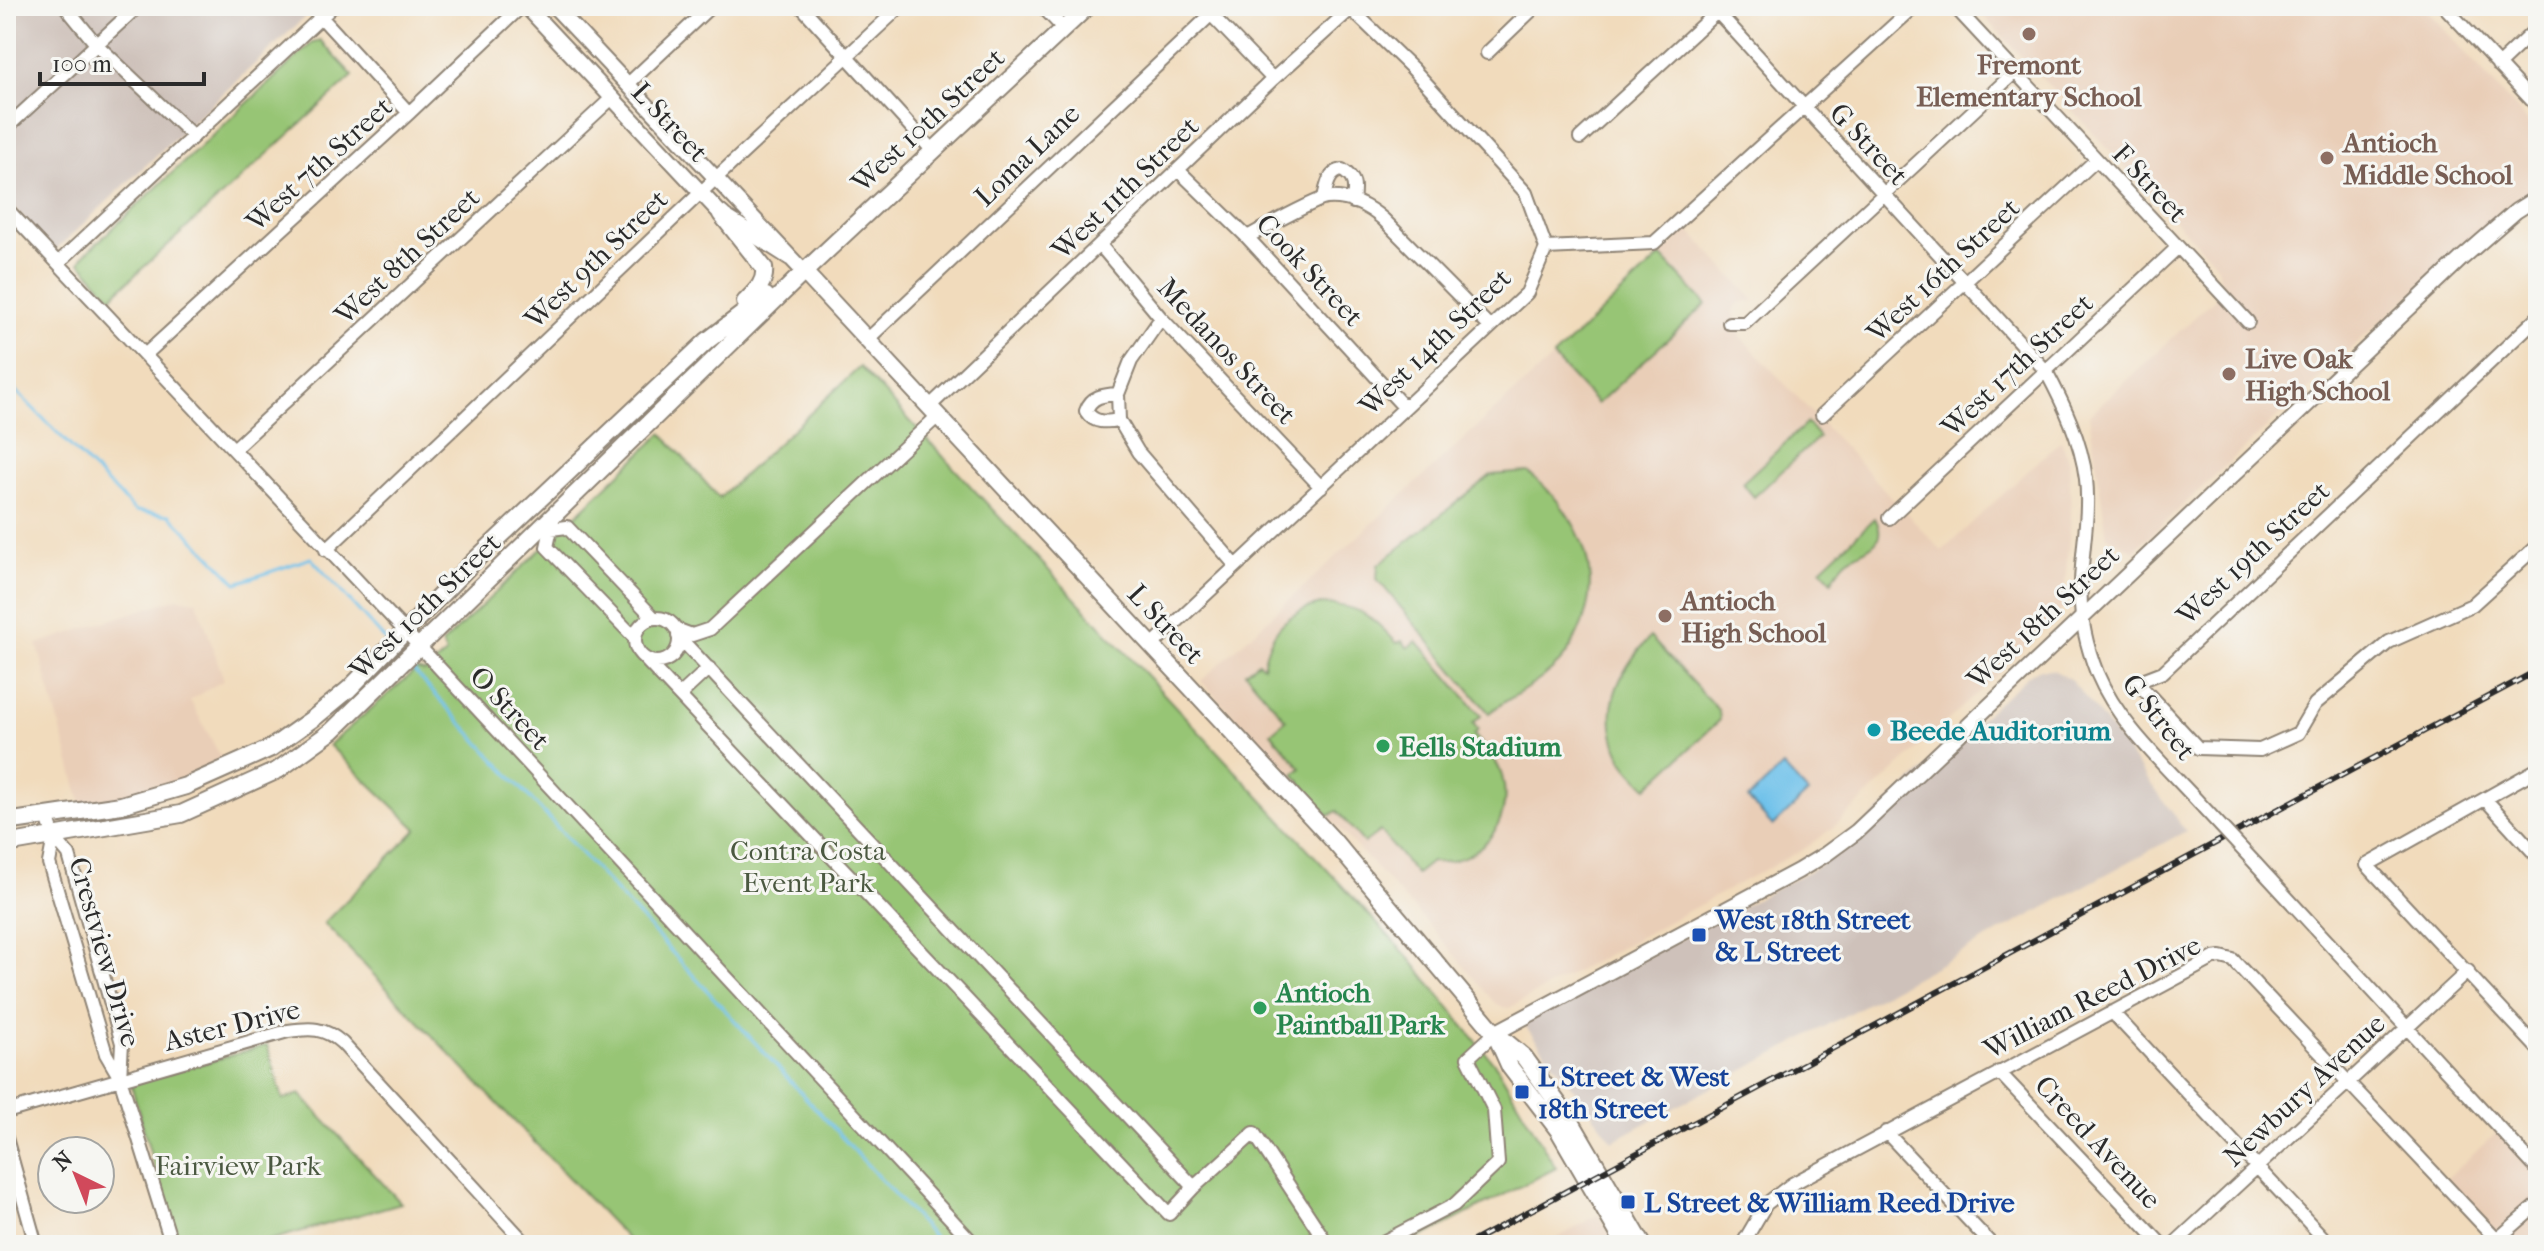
<svg xmlns="http://www.w3.org/2000/svg" width="2544" height="1251" font-family="'IM FELL French Canon',serif">
	<style>
		.built { fill: #e9ceb7 }
		.industrial { fill: #cec1ba }
		.green { fill: #97c574; stroke: #617850; stroke-width: 2 }
		.water { fill: #6ec1ea; stroke: #4c768a; stroke-width: 2 }
		.lines { fill: none; stroke-linecap: round; stroke-linejoin: round }
		.stream { stroke: #6ec1ea; stroke-width: 3 }
		.minor-casing { stroke: #8e8374; stroke-width: 16 }
		.tertiary-casing { stroke: #8e8374; stroke-width: 18 }
		.secondary-casing { stroke: #8e8374; stroke-width: 20 }
		.minor { stroke: #fff; stroke-width: 12 }
		.tertiary { stroke: #fff; stroke-width: 14 }
		.secondary { stroke: #fff; stroke-width: 16 }
		.rail-casing { stroke: #2b2b2b; stroke-width: 6 }
		.rail { stroke: #f6f6f2; stroke-width: 3; stroke-dasharray: 9; stroke-linecap: butt }
		.minor-bridge-casing { stroke: #8e8374; stroke-width: 16; stroke-linecap: butt }
		.minor-bridge { stroke: #fff; stroke-width: 12 }
		.education-dot { fill: #8d6e63; stroke: #f6f6f2; stroke-width: 3 }
		.culture-dot { fill: #0f9aa8; stroke: #f6f6f2; stroke-width: 3 }
		.leisure-dot { fill: #2e9e5b; stroke: #f6f6f2; stroke-width: 3 }
		.transit-dot { fill: #1a4fb4; stroke: #f6f6f2; stroke-width: 3 }
		.labels { text-anchor: middle; dominant-baseline: central; stroke-width: 6; stroke-linejoin: round; paint-order: stroke }
		.education-label { font-size: 28px; font-weight: bold; fill: #785e54; stroke: #f6f6f2; text-anchor: start }
		.street-label { font-size: 28px; fill: #2b2b2b; stroke: #f6f6f2 }
		.culture-label { font-size: 28px; font-weight: bold; fill: #0d838f; stroke: #f6f6f2; text-anchor: start }
		.leisure-label { font-size: 28px; font-weight: bold; fill: #27864d; stroke: #f6f6f2; text-anchor: start }
		.park-label { font-size: 28px; fill: #4b5941; stroke: #f6f6f2 }
		.transit-label { font-size: 28px; font-weight: bold; fill: #164399; stroke: #f6f6f2; text-anchor: start }
	</style>
	<rect width="100%" height="100%" fill="#f6f6f2"/>
	<filter id="ink" filterUnits="userSpaceOnUse"><feTurbulence type="fractalNoise" baseFrequency=".0125" numOctaves="2"/><feDisplacementMap in="SourceGraphic" scale="16" xChannelSelector="R" yChannelSelector="G"/><feConvolveMatrix kernelMatrix="1 2 1 2 8 2 1 2 1" color-interpolation-filters="sRGB"/></filter>
	<filter id="wash" filterUnits="userSpaceOnUse"><feTurbulence type="fractalNoise" baseFrequency=".006" numOctaves="4" result="noise"/><feDisplacementMap in="SourceGraphic" scale="32" xChannelSelector="R" yChannelSelector="G"/><feGaussianBlur stdDeviation="1.8" result="paint"/><feColorMatrix in="noise" values="0 0 0 0 0 0 0 0 0 0 0 0 0 0 0 0 0 1.4 0 .05"/><feComposite in="paint" operator="in"/></filter>
	<g filter="url(#wash)">
		<rect width="100%" height="100%" fill="#f1dbbc"/>
		<path class="built" d="M1974,6H2423L2538,133V183L2369,332L2134,551L2107,536L2089,415L2222,292L2218,266Z
			M1688,229L1755,301L1740,302L1733,309L1741,337L1942,551L2061,440L2069,463L2071,514L2063,608L2052,623L1835,826L1805,848L1509,1008L1501,1007L1493,1001L1434,930L1201,681L1553,357Z
			M178,598L197,601L224,680L190,700L225,765L154,792L82,806L37,644Z
			M2500,1129L2538,1170V1245H2501L2443,1182Z
			M1598,1215L1615,1245H1545Z"/>
		<path class="industrial" d="M6,6H295L305,17L54,251L6,199Z
			M2040,669L2053,670L2069,678L2095,709L2186,831L1613,1141L1523,1023L1819,866L2030,674Z"/>
		<path class="green" d="M320,40L353,76L111,297L80,262L84,255L312,43Z
			M1661,256L1706,304L1597,404L1553,357Z
			M860,367L1411,960L1497,1067L1556,1168L1406,1245H633L324,923L417,829L329,745L416,670L425,672L446,654L442,644L662,433L719,498Z
			M1807,423L1819,437L1754,497L1742,483Z
			M1528,472C1577,512 1608,571 1578,633C1573,644 1567,655 1559,663C1538,685 1512,695 1489,713L1377,579L1378,565L1491,475Z
			M1875,518C1890,546 1863,548 1847,560C1840,566 1836,573 1832,581L1821,569Z
			M1321,604C1362,606 1369,615 1397,643L1402,641L1408,648L1417,641L1481,716L1473,723L1478,730L1474,735C1485,748 1497,759 1502,776C1515,823 1479,866 1431,862L1416,874L1380,831L1364,843L1337,811L1329,816L1294,774L1301,768L1271,733L1286,720L1245,672L1258,662L1263,666C1270,630 1286,613 1321,604Z
			M1650,637L1719,711L1720,720L1647,788C1639,779 1627,769 1622,759C1598,712 1618,672 1650,637Z
			M267,1045L283,1100L300,1094L401,1203L253,1245H176L131,1084Z"/>
		<path class="water" d="M1783,766L1808,793L1773,826L1748,799Z"/>
		<g class="lines">
			<path class="stream" d="M6,381L135,511L170,515L237,583L311,558L386,641
				M408,665L941,1245"/>
		</g>
	</g>
	<g filter="url(#ink)">
		<g class="lines">
			<g class="minor-casing">
				<path id="minor" d="M65,6L96,44L193,136
					M311,6L409,113
					M801,6L933,151
					M1042,6L1063,28
					M1203,6L1273,79
					M1712,6L2046,371C2064,405 2081,440 2086,479C2090,513 2082,549 2081,583C2079,612 2086,645 2097,673C2119,725 2165,765 2203,807
					M1954,6L2248,322
					M2444,6L2538,107
					M1351,9L1412,68L1526,193L1546,248
					M1487,53L1536,6
					M2498,65L2538,27
					M627,85L711,6
					M6,128L138,6
					M1580,138L1721,8
					M1178,170L1247,237L1403,406
					M1324,198C1327,185 1328,173 1342,170C1356,178 1355,187 1353,202
					M6,208L419,646L975,1245
					M1247,237C1262,229 1314,200 1326,198C1348,196 1367,205 1383,219L1490,327
					M1100,245L1161,318L1321,487
					M58,263L333,6
					M2538,317L2163,672L2137,682L2198,748L2260,750L2298,733L2315,704L2389,642L2472,605L2538,545
					M1161,318L1131,361L1118,394L1119,420L1138,452L1236,566
					M1729,323H1745L2015,72
					M868,339L1220,6
					M146,354L409,113L522,6
					M1118,394C1103,395 1091,396 1086,411C1094,424 1106,422 1119,420
					M930,406L1273,79L1354,6
					M1822,415L2096,160
					M234,449L612,98
					M1889,518L2178,247
					M326,550L715,179L901,6
					M635 640a22 22 0 1 1 44 0a22 22 0 1 1-44 0Z
					M676,629L692,635L710,629L939,415
					M678,636L1194,1187
					M635,638L547,547L551,529L567,527L654,618
					M1151,646L1527,293L1546,248L1654,243L1915,6
					M643,657L1169,1214L1194,1187L1254,1133L1328,1245
					M680,695L709,668
					M2538,769L2367,865L2538,1049
					M2485,799L2538,857
					M47,816L54,837L69,855L122,1043L120,1078
					M54,837L49,863L106,1054L120,1078L172,1245
					M2256,864L2538,1170
					M2112,1012L2330,1245
					M1999,1072L2162,1245
					M6,1112L288,1031C311,1028 324,1027 342,1043L527,1245
					M1886,1132L1992,1245
					M6,1138L36,1245
					M2492,1244L2538,1204
					M1377,1245L1454,1205L1498,1163L1494,1110L1468,1058L1495,1033
					M1742,1245L1766,1204L1792,1184L2214,958L2221,957L2233,960L2497,1240
					M2173,1245L2468,971"/>
			</g>
			<g class="tertiary-casing">
				<path id="tertiary" d="M526,6L721,214L790,258
					M554,6L804,272
					M1495,1033L1798,871L1826,854L1856,832L2461,259L2516,211L2538,197"/>
			</g>
			<g class="secondary-casing">
				<path id="secondary" d="M721,214L764,268C766,283 755,292 745,302
					M804,272L1332,839L1495,1033L1524,1057L1570,1120L1643,1245
					M6,822L121,805L186,786L271,748L315,717L349,689L472,563L707,341L766,296
					M6,844L181,814L278,770L332,731L804,272L1088,6
					M1497,1038L1510,1067L1559,1131L1625,1245"/>
			</g>
			<use href="#minor" class="minor"/>
			<use href="#tertiary" class="tertiary"/>
			<use href="#secondary" class="secondary"/>
			<g class="rail-casing">
				<path id="rail" d="M1466,1245L2538,670"/>
			</g>
			<use href="#rail" class="rail"/>
			<g class="minor-bridge-casing">
				<path id="minor-bridge" d="M2203,807L2256,864"/>
			</g>
			<use href="#minor-bridge" class="minor-bridge"/>
		</g>
	</g>
	<g class="education-dot">
		<circle cx="2029" cy="34" r="8"/>
		<circle cx="2327" cy="158" r="8"/>
		<circle cx="2229" cy="374" r="8"/>
		<circle cx="1665" cy="616" r="8"/>
	</g>
	<circle class="culture-dot" cx="1874" cy="730" r="8"/>
	<g class="leisure-dot">
		<circle cx="1383" cy="746" r="8"/>
		<circle cx="1260" cy="1008" r="8"/>
	</g>
	<g class="transit-dot">
		<rect x="1691" y="927" width="16" height="16" rx="4"/>
		<rect x="1514" y="1084" width="16" height="16" rx="4"/>
		<rect x="1620" y="1194" width="16" height="16" rx="4"/>
	</g>
	<g class="labels">
		<g class="education-label">
			<text x="2029" y="64" text-anchor="middle">Fremont<tspan x="2029" dy="32">Elementary School</tspan></text>
			<text x="2343" y="142">Antioch<tspan x="2343" dy="32">Middle School</tspan></text>
			<text x="2245" y="358">Live Oak<tspan x="2245" dy="32">High School</tspan></text>
			<text x="1681" y="600">Antioch<tspan x="1681" dy="32">High School</tspan></text>
		</g>
		<g class="street-label">
			<text transform="translate(928 120) rotate(-43)">West 10th Street</text>
			<text transform="translate(670 122) rotate(47)">L Street</text>
			<text transform="translate(1869 144) rotate(47)">G Street</text>
			<text transform="translate(1027 155) rotate(-44)">Loma Lane</text>
			<text transform="translate(319 164) rotate(-42)">West 7th Street</text>
			<text transform="translate(2150 183) rotate(47)">F Street</text>
			<text transform="translate(1125 188) rotate(-44)">West 11th Street</text>
			<text transform="translate(407 256) rotate(-43)">West 8th Street</text>
			<text transform="translate(596 259) rotate(-44)">West 9th Street</text>
			<text transform="translate(1310 270) rotate(47)">Cook Street</text>
			<text transform="translate(1943 270) rotate(-43)">West 16th Street</text>
			<text transform="translate(1435 342) rotate(-44)">West 14th Street</text>
			<text transform="translate(1227 351) rotate(47)">Medanos Street</text>
			<text transform="translate(2017 365) rotate(-43)">West 17th Street</text>
			<text transform="translate(2253 553) rotate(-43)">West 19th Street</text>
			<text transform="translate(425 606) rotate(-44)">West 10th Street</text>
			<text transform="translate(2043 617) rotate(-43)">West 18th Street</text>
			<text transform="translate(1166 624) rotate(47)">L Street</text>
			<text transform="translate(510 708) rotate(47)">O Street</text>
			<text transform="translate(2159 717) rotate(52)">G Street</text>
			<text transform="translate(105 952) rotate(74)">Crestview Drive</text>
			<text transform="translate(2092 997) rotate(-27)">William Reed Drive</text>
			<text transform="translate(232 1025) rotate(-14)">Aster Drive</text>
			<text transform="translate(2304 1090) rotate(-43)">Newbury Avenue</text>
			<text transform="translate(2098 1142) rotate(47)">Creed Avenue</text>
		</g>
		<g class="culture-label">
			<text x="1890" y="730">Beede Auditorium</text>
		</g>
		<g class="leisure-label">
			<text x="1399" y="746">Eells Stadium</text>
			<text x="1276" y="992">Antioch<tspan x="1276" dy="32">Paintball Park</tspan></text>
		</g>
		<g class="park-label">
			<text x="808" y="850">Contra Costa<tspan x="808" dy="32">Event Park</tspan></text>
			<text x="238" y="1165">Fairview Park</text>
		</g>
		<g class="transit-label">
			<text x="1715" y="919">West 18th Street<tspan x="1715" dy="32">&amp; L Street</tspan></text>
			<text x="1538" y="1076">L Street &amp; West<tspan x="1538" dy="32">18th Street</tspan></text>
			<text x="1644" y="1202">L Street &amp; William Reed Drive</text>
		</g>
	</g>
	<rect width="2544" height="1251" fill="none" stroke="#f6f6f2" stroke-width="32"/>
	<g transform="translate(76 1175) rotate(317)"><circle r="38" fill="#f6f6f2" stroke="#a5a5a2" stroke-width="2"/>
	<path d="M0-6L14 30L0 20L-14 30Z" fill="#d1495b"/>
	<text y="-12" font-size="22" font-weight="bold" text-anchor="middle" fill="#2b2b2b">N</text>
	</g>
	<path d="M40 72v12h164v-12" fill="none" stroke="#2b2b2b" stroke-width="4"/>
	<text x="52" y="72" font-size="24" fill="#2b2b2b" stroke="#f6f6f2" stroke-width="6" paint-order="stroke">100 m</text>
</svg>
